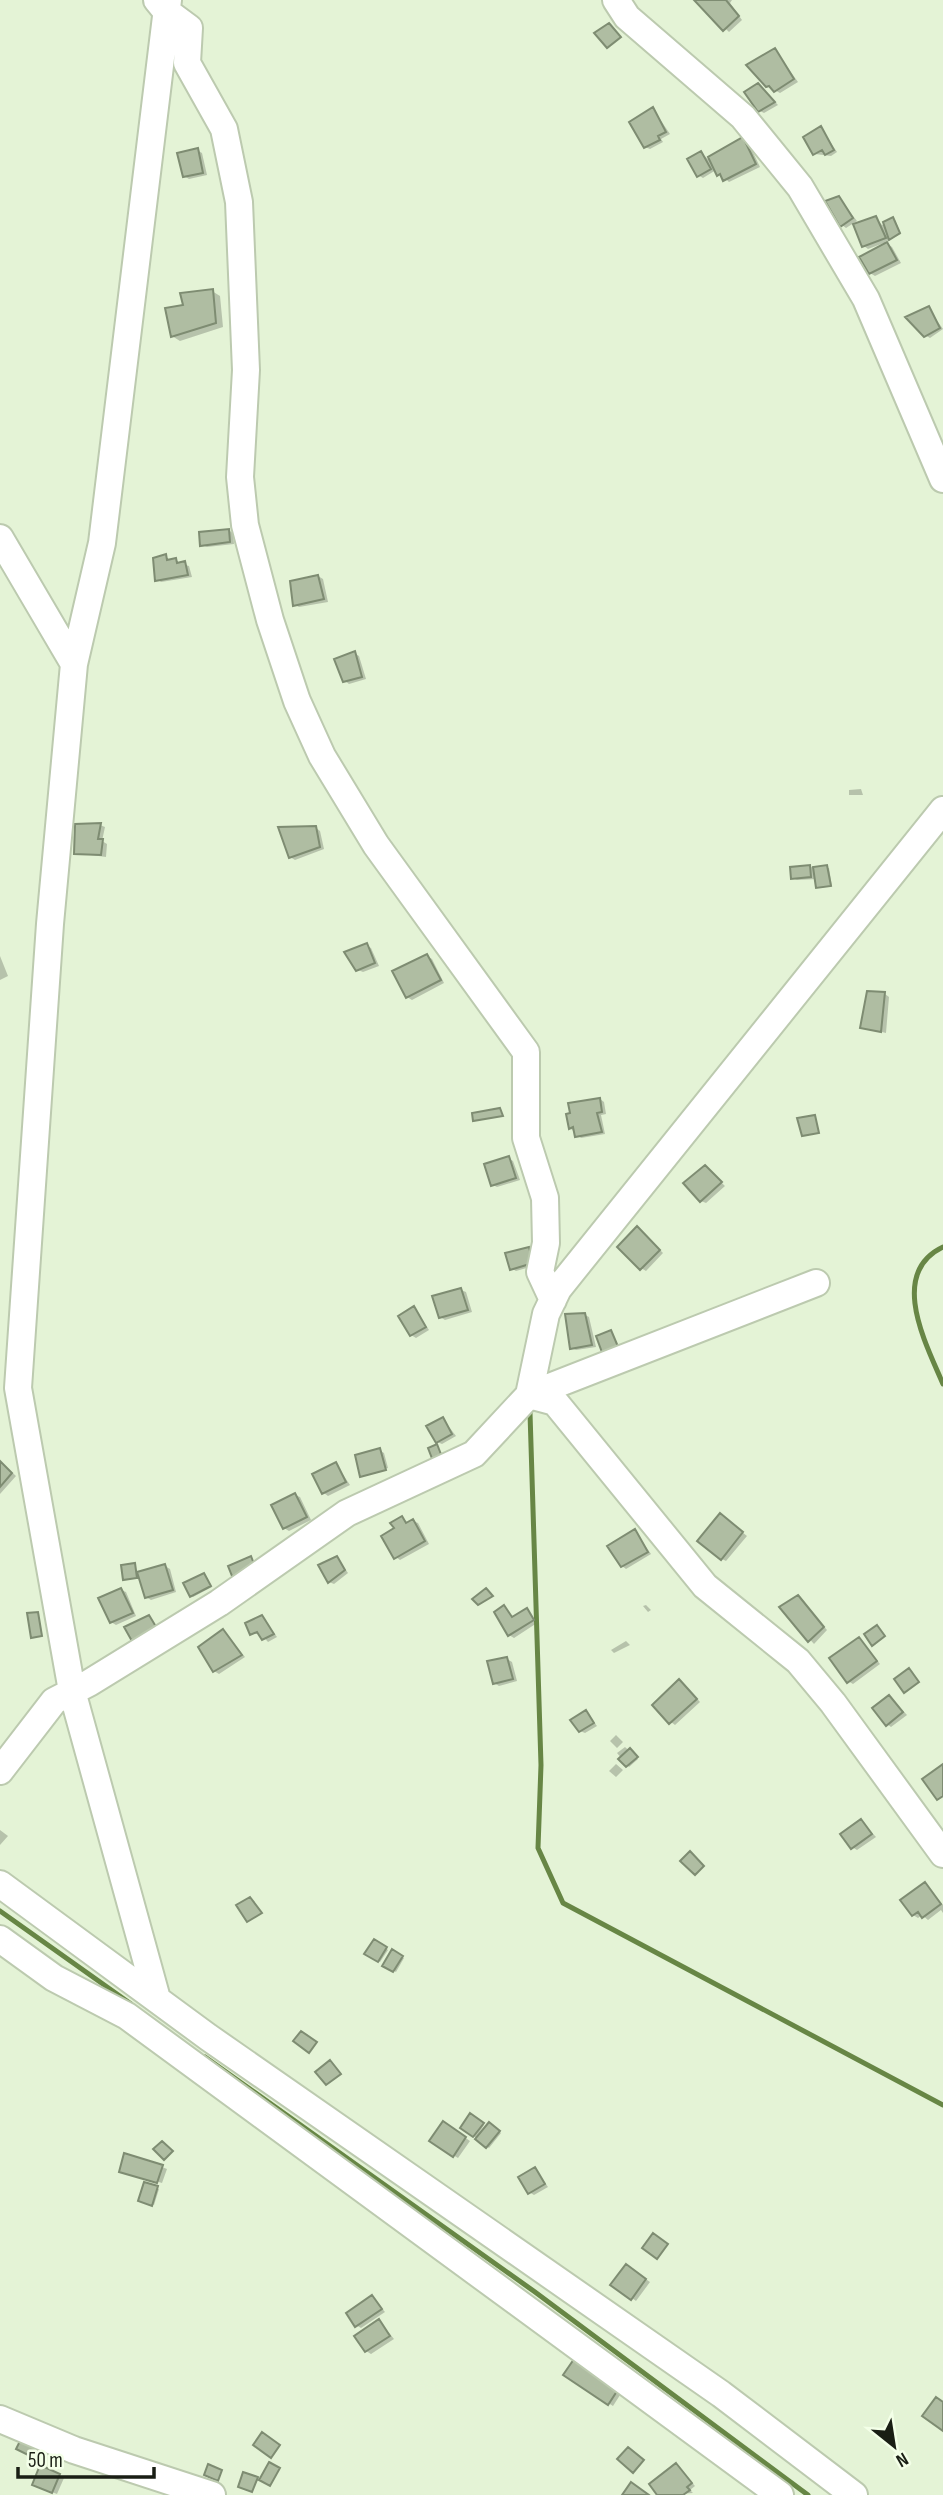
<svg xmlns="http://www.w3.org/2000/svg" width="943" height="2495" font-family="'Sofia Sans Condensed',sans-serif">
	<style>
		.shadow { fill: #0003 }
		.lines { fill: none; stroke-linecap: round; stroke-linejoin: round }
		.stream { stroke: #678645; stroke-width: 5 }
		.building { fill: #afbda2; stroke: #7e8c72; stroke-width: 2 }
		.minor-casing { stroke: #bccaaf; stroke-width: 30 }
		.minor { stroke: #fff; stroke-width: 26 }
	</style>
	<rect width="100%" height="100%" fill="#e4f3d6"/>
	<path class="shadow" d="M696,0H732L730,3L742,20L729,32Z
		M775,50L798,82L780,93L767,86Z
		M759,85L778,105L764,113L760,111Z
		M653,109L670,134L661,139L663,142L650,149L645,147Z
		M821,128L837,152L831,156L815,154L805,137Z
		M743,139L748,142L760,167L729,182L716,170L703,178L698,175L701,153L708,159Z
		M197,150L202,153L207,175L189,179L184,176Z
		M839,198L857,221L846,228L842,225Z
		M876,218L882,225L895,220L901,234L885,242L892,247L901,263L875,276L870,273L885,245L884,243L868,249L864,246Z
		M212,291L220,296L223,327L180,341L172,336L185,307Z
		M928,308L943,329L930,338L925,335Z
		M228,530L233,533L234,544L207,547L202,545Z
		M165,556L171,561L189,566L192,577L161,582L157,579Z
		M318,576L323,579L328,602L299,607L295,605Z
		M354,653L359,656L366,679L349,684L345,681Z
		M861,789L863,795H849V790Z
		M100,825L105,827L102,841L107,844L106,857L76,853Z
		M316,828L320,831L324,849L295,860L290,857Z
		M809,867L829,868L832,886L820,888L817,879L797,880L792,878Z
		M366,945L371,948L379,966L363,972L358,970Z
		M0,956L8,976L0,980Z
		M427,956L432,959L444,983L412,1000L407,997Z
		M885,994L889,997L886,1033L862,1027Z
		M600,1099L604,1102L606,1114L601,1115L605,1134L581,1138L570,1128Z
		M508,1158L513,1161L520,1180L497,1187L493,1185Z
		M705,1167L725,1186L706,1203L701,1201Z
		M638,1228L663,1253L646,1271L641,1268Z
		M528,1249L533,1251L537,1265L516,1271L511,1268Z
		M461,1290L466,1292L472,1312L445,1320L440,1317Z
		M414,1308L429,1330L416,1338L411,1335Z
		M585,1315L589,1317L596,1347L576,1350L571,1348Z
		M443,1419L456,1436L442,1444L437,1442Z
		M379,1450L384,1453L388,1468L362,1476Z
		M0,1461L16,1476L0,1494Z
		M336,1464L350,1485L328,1496L324,1493Z
		M295,1495L300,1497L311,1520L289,1531L284,1528Z
		M402,1518L408,1523L413,1521L418,1523L429,1544L400,1560L396,1557V1528Z
		M725,1518L747,1536L726,1561L722,1559Z
		M635,1531L651,1554L626,1569L622,1566Z
		M337,1558L348,1573L334,1584L329,1582Z
		M134,1565L137,1574L165,1566L170,1569L176,1592L151,1600L146,1597L141,1578L125,1579Z
		M204,1575L212,1587L193,1597L191,1596Z
		M121,1590L126,1592L136,1616L116,1625L111,1622Z
		M798,1597L827,1630L814,1644L781,1607Z
		M643,1606L646,1605L651,1610L648,1612Z
		M504,1607L514,1618L527,1610L537,1623L514,1638L509,1635Z
		M262,1617L277,1637L268,1642L261,1634H252Z
		M223,1631L245,1657L219,1674L214,1671Z
		M859,1639L880,1664L853,1684L848,1681Z
		M626,1641L630,1645L614,1653L611,1650Z
		M507,1659L512,1662L517,1681L499,1686L494,1683Z
		M684,1684L700,1702L675,1725L671,1722Z
		M890,1697L907,1715L891,1727L887,1724Z
		M586,1712L597,1726L585,1733L580,1731Z
		M616,1735L623,1742L617,1748L610,1741Z
		M625,1747L638,1759L629,1767L617,1753Z
		M616,1764L623,1770L616,1777L609,1771Z
		M861,1821L876,1837L857,1850L852,1847Z
		M0,1830L8,1836L0,1845Z
		M925,1884L943,1905V1913L941,1910L928,1920L922,1915L918,1918L913,1915Z
		M375,1941L388,1950L380,1962L367,1953Z
		M393,1952L404,1958L396,1972L385,1965Z
		M470,2115L484,2125L477,2136L479,2137L490,2124L501,2133L489,2148L462,2127Z
		M448,2126L470,2141L458,2158L453,2155Z
		M162,2167L167,2169L162,2183L123,2171Z
		M535,2169L548,2187L534,2195L529,2192Z
		M145,2184L159,2189L154,2205L142,2201Z
		M631,2269L650,2282L636,2301L632,2298Z
		M372,2297L385,2312L361,2328L356,2325Z
		M379,2321L394,2339L371,2354L366,2351Z
		M565,2375L622,2392L613,2406Z
		M676,2465L695,2486L690,2490L693,2493L660,2495Z
		M59,2475L64,2478L57,2494L39,2487Z"/>
	<g class="lines">
		<path class="stream" d="M943,1247C888,1273 926,1344 943,1384
			M530,1413L541,1765L538,1848L563,1903L943,2105
			M0,1911L131,2004
			M205,2057L535,2292L808,2495"/>
	</g>
	<path class="building" d="M694,0H726L739,16L723,31Z
		M609,23L621,37L607,48L594,33Z
		M775,48L794,79L774,92L769,86L766,87L746,65Z
		M758,83L775,102L758,112L744,92Z
		M653,107L666,132L658,136L660,140L644,148L629,122Z
		M821,126L834,150L825,155L822,150L813,155L803,137Z
		M743,137L756,164L723,181L720,174L717,176L708,157Z
		M198,148L203,173L183,177L177,153Z
		M701,151L711,169L697,177L687,159Z
		M839,196L853,218L840,227L825,201Z
		M876,216L886,238L862,247L853,224Z
		M893,217L900,233L889,240L883,222Z
		M887,242L897,260L869,274L859,257Z
		M213,289L216,323L171,337L165,308L183,305L180,293Z
		M929,306L940,328L924,337L905,317Z
		M229,529L230,542L200,546L199,532Z
		M166,554L167,560L176,558L177,563L185,561L188,575L155,581L153,558Z
		M318,575L324,599L293,606L290,581Z
		M355,651L362,677L343,682L334,659Z
		M101,823L98,839H103L101,855L74,854L75,824Z
		M316,826L320,847L289,858L278,827Z
		M810,865L811,877L791,879L790,867Z
		M827,865L831,886L816,888L813,867Z
		M367,943L375,963L356,971L344,952Z
		M427,954L441,980L406,998L392,971Z
		M867,991L885,992L881,1032L860,1028Z
		M600,1098L602,1112L597,1113L602,1132L575,1137L573,1127L569,1129L566,1114L570,1113L568,1103Z
		M500,1108L503,1116L473,1121L472,1113Z
		M815,1115L819,1133L802,1136L797,1118Z
		M509,1156L516,1178L491,1186L484,1164Z
		M705,1165L722,1182L700,1202L683,1183Z
		M637,1226L660,1250L640,1270L617,1247Z
		M529,1247L533,1263L510,1270L505,1253Z
		M461,1288L468,1310L439,1318L432,1296Z
		M414,1306L426,1327L410,1336L398,1316Z
		M585,1313L592,1345L570,1349L565,1314Z
		M611,1330L619,1349L603,1355L596,1336Z
		M443,1417L452,1434L436,1443L426,1426Z
		M437,1444L442,1457L433,1461L428,1448Z
		M380,1448L386,1470L360,1477L355,1455Z
		M0,1461L12,1473L0,1487Z
		M336,1462L346,1482L322,1494L312,1474Z
		M295,1493L307,1517L283,1529L271,1505Z
		M720,1513L743,1532L721,1560L697,1541Z
		M402,1516L406,1523L413,1519L425,1541L394,1559L381,1536L394,1528L390,1523Z
		M635,1529L648,1552L621,1567L607,1546Z
		M251,1556L257,1572L234,1581L228,1566Z
		M337,1556L345,1570L328,1583L318,1565Z
		M135,1563L137,1578L123,1580L121,1565Z
		M165,1564L173,1590L145,1598L137,1572Z
		M204,1573L211,1586L190,1597L183,1583Z
		M121,1588L133,1613L110,1623L98,1598Z
		M486,1588L493,1596L478,1605L472,1599Z
		M798,1595L824,1627L808,1642L779,1607Z
		M504,1605L512,1617L527,1608L534,1620L508,1636L494,1612Z
		M38,1612L42,1636L31,1638L27,1613Z
		M149,1615L158,1630L133,1643L124,1627Z
		M262,1615L274,1634L262,1640L257,1632L250,1635L245,1623Z
		M877,1625L885,1636L872,1646L864,1634Z
		M223,1629L242,1655L213,1672L198,1647Z
		M859,1637L877,1661L847,1683L829,1658Z
		M507,1657L513,1679L493,1684L487,1661Z
		M909,1668L919,1682L904,1693L894,1679Z
		M679,1679L697,1699L669,1724L652,1705Z
		M889,1695L903,1712L886,1726L872,1708Z
		M586,1710L594,1723L579,1732L570,1720Z
		M630,1748L638,1757L626,1767L618,1759Z
		M943,1764V1796L937,1800L922,1779Z
		M861,1819L872,1834L851,1849L840,1834Z
		M690,1851L704,1866L695,1875L680,1861Z
		M925,1882L941,1904L922,1918L918,1912L912,1916L900,1900Z
		M250,1897L262,1913L247,1922L236,1905Z
		M374,1939L387,1947L378,1962L364,1954Z
		M392,1949L403,1956L393,1972L382,1966Z
		M301,2031L317,2042L309,2053L293,2041Z
		M330,2060L341,2074L326,2085L315,2072Z
		M470,2113L484,2123L473,2137L460,2128Z
		M443,2121L466,2137L453,2157L429,2141Z
		M489,2122L500,2131L486,2148L475,2139Z
		M162,2141L173,2151L164,2160L153,2149Z
		M124,2153L163,2165L157,2183L119,2172Z
		M535,2167L545,2184L528,2194L518,2177Z
		M144,2182L158,2186L152,2206L138,2201Z
		M653,2233L668,2244L657,2259L642,2248Z
		M626,2264L646,2279L631,2300L610,2285Z
		M372,2295L382,2309L355,2327L346,2313Z
		M379,2319L390,2336L365,2352L354,2336Z
		M574,2359L619,2388L608,2405L563,2375Z
		M936,2397L943,2402V2431L922,2416Z
		M262,2432L280,2445L271,2458L253,2445Z
		M22,2437L38,2445L32,2457L16,2449Z
		M628,2447L644,2460L633,2473L617,2459Z
		M269,2462L280,2468L270,2486L259,2480Z
		M676,2463L692,2483L687,2487L690,2490L683,2495H657L649,2484Z
		M208,2464L222,2470L218,2481L204,2475Z
		M40,2465L60,2474L52,2493L32,2485Z
		M243,2472L258,2477L252,2492L238,2487Z
		M631,2482L649,2495H622Z"/>
	<g class="lines">
		<g class="minor-casing">
			<path id="minor" d="M157,0L166,11L189,28L187,63L224,129L239,202L246,370L240,477L245,525L270,620L297,701L322,756L376,845L526,1052V1138L545,1198L546,1243L540,1272L553,1300
				M616,0L627,17L743,117L800,187L866,299L943,479
				M0,538L74,664
				M529,1395L546,1314L558,1289L943,810
				M529,1395L816,1283
				M0,1771L54,1701L89,1683L219,1603L347,1513L474,1454L529,1395L555,1402L705,1586L798,1661L833,1703L943,1854
				M0,1884L208,2037L721,2394L854,2495
				M0,1939L54,1978L127,2016L780,2495
				M157,1999L72,1691L18,1388L50,924L74,664L102,543L168,0
				M0,2419L74,2450L212,2495"/>
		</g>
		<use href="#minor" class="minor"/>
	</g>
	<g transform="translate(894 2446) rotate(150)" stroke="#f3ffe8" stroke-width="5" paint-order="stroke">
	<path d="M0-5L12 26L0 18L-12 26Z" fill="#191e14"/>
	<text y="-10" font-size="19" font-weight="bold" text-anchor="middle" fill="#191e14">N</text>
	</g>
	<path d="M18 2467v10h136v-10" fill="none" stroke="#191e14" stroke-width="3.5"/>
	<text x="28" y="2467" font-size="21" fill="#191e14" stroke="#f3ffe8" stroke-width="5" paint-order="stroke">50 m</text>
</svg>
